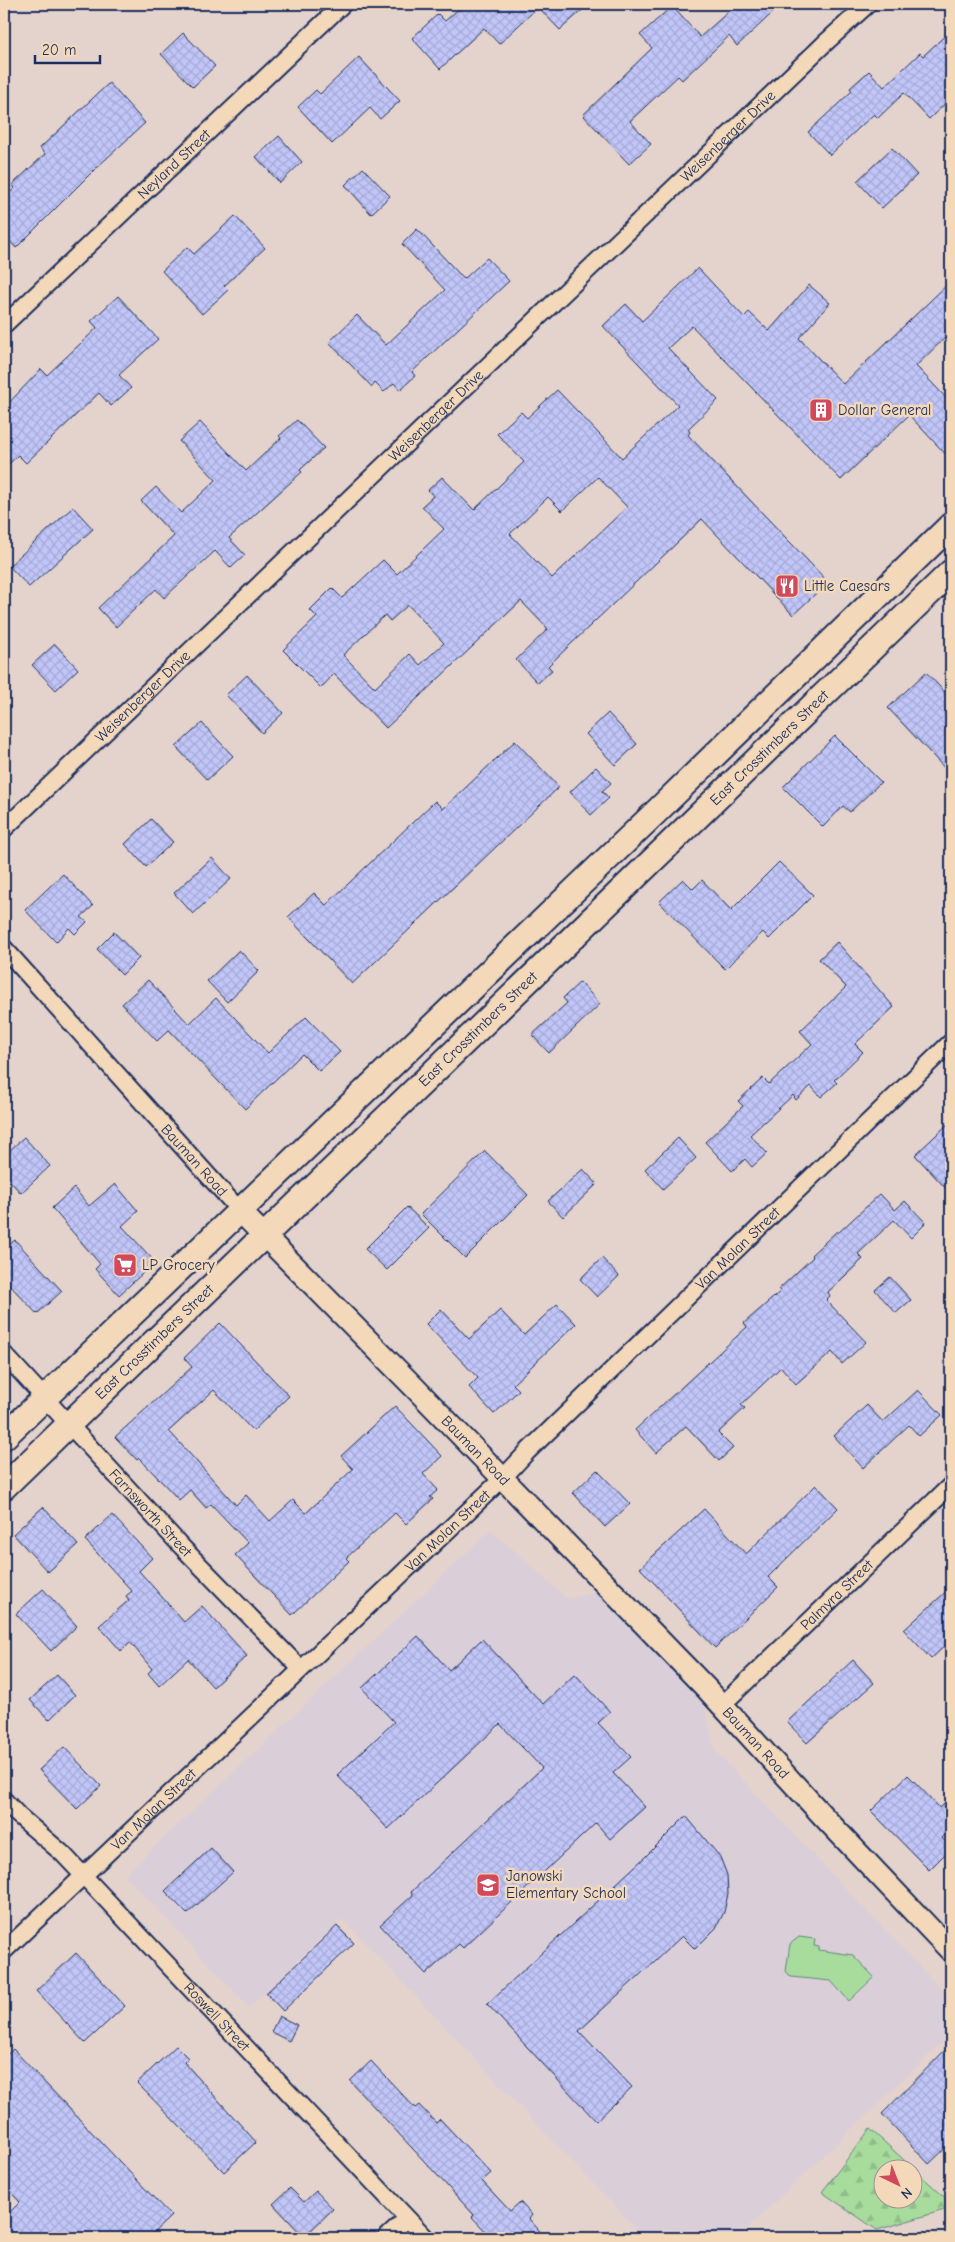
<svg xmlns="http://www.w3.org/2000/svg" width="955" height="2242" font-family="'Comic Neue',sans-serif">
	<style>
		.built { fill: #daced9 }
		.green { fill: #a8dc9d; stroke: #62867e }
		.forest { fill: url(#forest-firs); stroke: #62867e; fill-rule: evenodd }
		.building { fill: url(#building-cross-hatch); stroke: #1b2f5e; fill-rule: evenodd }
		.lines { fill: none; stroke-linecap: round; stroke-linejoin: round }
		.minor-casing { stroke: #1b2f5e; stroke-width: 20 }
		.tertiary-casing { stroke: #1b2f5e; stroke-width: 25 }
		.secondary-casing { stroke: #1b2f5e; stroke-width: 28 }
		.minor { stroke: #f3d8ba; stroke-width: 16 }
		.tertiary { stroke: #f3d8ba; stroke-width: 21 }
		.secondary { stroke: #f3d8ba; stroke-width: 24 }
		.labels { text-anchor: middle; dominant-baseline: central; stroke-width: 5; stroke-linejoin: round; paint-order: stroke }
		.street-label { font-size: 15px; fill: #1b2f5e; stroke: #f3d8ba }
		.poi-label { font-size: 15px; fill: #1b2f5e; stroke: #f3d8ba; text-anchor: start }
	</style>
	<defs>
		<pattern id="forest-firs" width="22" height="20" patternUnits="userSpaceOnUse" patternTransform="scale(1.25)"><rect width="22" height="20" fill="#a8dc9d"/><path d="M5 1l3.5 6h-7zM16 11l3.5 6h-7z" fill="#90bd8a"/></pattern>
		<pattern id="building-cross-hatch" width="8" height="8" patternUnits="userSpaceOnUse" patternTransform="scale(1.25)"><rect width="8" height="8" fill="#c1c5f7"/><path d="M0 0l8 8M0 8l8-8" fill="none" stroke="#a5aad6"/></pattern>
	</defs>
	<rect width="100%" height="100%" fill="#e4d2cc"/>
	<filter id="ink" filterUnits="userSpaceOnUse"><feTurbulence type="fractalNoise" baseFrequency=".02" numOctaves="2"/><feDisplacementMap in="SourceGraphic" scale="10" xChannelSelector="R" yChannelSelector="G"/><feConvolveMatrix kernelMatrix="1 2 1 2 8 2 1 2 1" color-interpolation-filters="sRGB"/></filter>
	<g filter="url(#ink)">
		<path class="built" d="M491,1530L567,1599L599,1592L702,1697L715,1751L951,2000V2034L737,2238H645L343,1919L249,2007L125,1875Z"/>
		<path class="green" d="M799,1937L815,1939L814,1946L819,1947V1950L853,1955L874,1977L849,2001L831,1981L791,1977L786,1971L790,1944Z"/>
		<path class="forest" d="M870,2129L951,2203V2208L877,2230L822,2192ZM882,2170H912V2200H882Z"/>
		<path class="building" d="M464,4H589L560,30L538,7L499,44L484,28L440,69L412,38L438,14L445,21Z
			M737,4H782L737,46L729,36L682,80L678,76L630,121L651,144L629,164L583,115L652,48L640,35L672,6L700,37Z
			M951,30V98L929,119L904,93L878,118L874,114L830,155L808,132L852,91L850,88L869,71L884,87L920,53L923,56Z
			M183,33L215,66L193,87L161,54Z
			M359,57L400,101L380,119L370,108L332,144L298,107L316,90L320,94Z
			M109,83L145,123L94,170L16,248L4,235V198L15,188L12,185L45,154L40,148Z
			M279,136L302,162L280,183L256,157Z
			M892,148L917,175L882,208L857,181Z
			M363,168L390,196L371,214L345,185Z
			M235,216L265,248L224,286L228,290L202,314L162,271L187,247L194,254Z
			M417,229L464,279L487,258L509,281L412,372L415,376L400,390L394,383L384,392L375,383L372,387L329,342L357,315L386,345L445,290L402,244Z
			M698,268L744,317L749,312L769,331L809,285L830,303L799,338L843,384L951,281V332L916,366L951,403V460L909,415L841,480L692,326L668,348L718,400L688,429L690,432L688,435L828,582L793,615L702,519L548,666L552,670L538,683L516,660L548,629L521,601L386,728L334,674L321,688L283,650L317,617L310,610L332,588L342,598L383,560L397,574L444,529L422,506L433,496L428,490L442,477L474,510L524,462L497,434L521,412L527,418L557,390L622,458L678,405L603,326L626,304L642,321ZM598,477L627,507L552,578L510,534L548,497L562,511ZM408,605L444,643L420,665L410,654L375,688L343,655L385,615L390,621Z
			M118,296L158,339L119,375L131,388L111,406L99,393L26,463L18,455L4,469V408L41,369L47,375L97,328L91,321Z
			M297,420L324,448L300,470L302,472L229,538L245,555L231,568L215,551L164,598L156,589L116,627L98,608L174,536L141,501L156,487L181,513L216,480L179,441L200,422L246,471L281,438L279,436Z
			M73,507L93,529L29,587L9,566Z
			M55,644L78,669L56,690L32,665Z
			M926,672L951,699V775L888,708Z
			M247,675L283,713L262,733L226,695Z
			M608,713L637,744L615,765L586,734Z
			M202,723L233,756L207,780L176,747Z
			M835,736L881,782L850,812L843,806L823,827L783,787Z
			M515,741L559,787L352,984L288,917L314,893L326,905L435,801L443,809Z
			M596,767L611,783L602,791L609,798L591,815L570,792Z
			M151,819L173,842L146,867L125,844Z
			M212,858L231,879L193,914L174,893Z
			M779,862L813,895L769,939L763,932L725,969L659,902L683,879L693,889L702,880L731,910Z
			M63,874L93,906L81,917L87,922L75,934L69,928L56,942L25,910Z
			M114,932L139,958L122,975L97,949Z
			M837,942L894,1007L855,1044L863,1052L834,1080L837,1083L821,1097L811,1086L796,1100L793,1095L750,1135L767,1153L752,1167L745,1159L732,1171L705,1142L743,1106L738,1101L763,1078L769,1084L812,1044L800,1031L846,987L819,959Z
			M239,950L259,971L227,1002L207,981Z
			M148,980L189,1024L216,998L268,1053L306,1017L340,1052L319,1071L302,1054L245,1109L169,1030L157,1041L122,1004Z
			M580,982L600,1004L549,1053L532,1035L567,1003L563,998Z
			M951,1121V1194L915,1155Z
			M24,1137L50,1166L21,1193L4,1175V1156Z
			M678,1138L696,1158L663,1189L645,1169Z
			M485,1151L528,1195L465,1258L421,1214Z
			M583,1169L597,1184L563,1217L548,1201Z
			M115,1184L138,1211L122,1226L155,1262L119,1295L95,1269L100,1264L52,1208L74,1188L89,1206Z
			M880,1194L895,1210L905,1201L926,1223L911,1238L894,1220L858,1254L863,1259L828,1292L830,1296L826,1300L866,1342L842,1364L832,1352L796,1384L781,1367L741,1405L745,1408L718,1433L733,1448L719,1461L686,1426L656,1453L635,1430L747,1327L744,1323L781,1291L779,1289L813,1257L811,1255L837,1231L838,1233Z
			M407,1207L429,1228L387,1270L365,1249Z
			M15,1240L62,1291L37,1314L4,1279V1249Z
			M602,1258L619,1276L597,1297L580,1279Z
			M890,1277L911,1300L896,1313L875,1290Z
			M557,1304L576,1324L513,1384L519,1390L494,1414L469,1387L478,1378L426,1324L441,1309L469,1339L500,1310L524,1335Z
			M220,1323L289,1396L253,1431L214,1390L169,1431L236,1505L246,1495L270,1521L293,1500L306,1513L353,1469L341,1456L395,1406L442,1456L423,1474L438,1490L430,1497L433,1499L406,1524L395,1513L346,1558L349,1561L292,1615L235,1555L248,1543L211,1504L206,1508L190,1490L179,1500L139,1458L137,1460L115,1437L192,1367L184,1358Z
			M918,1390L942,1415L919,1436L909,1425L863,1468L834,1436L867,1405L883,1422Z
			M597,1470L630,1504L605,1527L573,1493Z
			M816,1485L838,1508L768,1577L778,1587L715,1648L640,1568L704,1509L746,1554Z
			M43,1507L78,1545L48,1572L13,1534Z
			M112,1515L152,1558L139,1571L184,1622L202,1606L247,1656L213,1687L188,1659L159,1686L148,1673L152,1669L130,1642L121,1651L99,1626L129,1600L126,1596L132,1591L85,1540Z
			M951,1587V1640L931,1659L904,1630Z
			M43,1589L77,1626L51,1651L16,1614Z
			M418,1636L449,1670L482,1639L543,1704L575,1674L610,1712L598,1723L631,1757L613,1773L645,1807L610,1839L596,1823L463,1948L459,1944L426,1974L380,1925L413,1895L411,1892L542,1768L500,1724L388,1829L337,1775L394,1722L362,1688Z
			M853,1660L874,1683L807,1743L787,1722Z
			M57,1675L75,1695L49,1720L30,1700Z
			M64,1747L101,1786L77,1809L39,1770Z
			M908,1775L940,1808L951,1797V1829L942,1838L951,1848L929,1870L871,1811Z
			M686,1816L720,1857L727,1875L728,1894L724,1912L716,1928L695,1949L682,1936L579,2031L632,2087L596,2121L487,2004L645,1857Z
			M211,1848L233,1872L187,1914L165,1891Z
			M337,1926L354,1943L283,2011L266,1993Z
			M76,1953L125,2006L85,2043L36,1991Z
			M279,2016L297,2025L289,2041L271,2032Z
			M951,2044V2143L929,2164L882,2114Z
			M176,2046L188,2058L184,2062L256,2142L224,2172L137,2083Z
			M13,2049L171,2216L148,2238H4V2218L20,2202L4,2186V2058Z
			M371,2061L415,2108L419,2105L436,2123L440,2119L491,2173L482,2181L510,2211L520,2202L532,2215L529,2219L546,2238H492L472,2217L474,2215L350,2081Z
			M290,2188L304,2202L316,2191L333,2209L304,2237L273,2204Z"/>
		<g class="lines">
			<g class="minor-casing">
				<g id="minor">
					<path id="s1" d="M4,325L343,4"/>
					<path id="s2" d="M4,829L824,44L868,4"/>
					<path id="s3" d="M4,948L240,1211"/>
					<path id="s4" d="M4,1354L182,1547L301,1669"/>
					<path id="s5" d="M722,1705L951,1485"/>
					<path id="s6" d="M4,1800L19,1816L63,1854L426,2238"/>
					<path id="s7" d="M4,1951L502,1479L527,1452L951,1042"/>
					<path d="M386,2238L407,2219"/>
				</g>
			</g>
			<g class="tertiary-casing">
				<g id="tertiary">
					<path id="s8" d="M240,1211L415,1388L706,1688L823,1816L951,1951"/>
				</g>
			</g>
			<g class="secondary-casing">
				<g id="secondary">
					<path d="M4,1437L655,813L951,525"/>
					<path id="s9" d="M4,1487L951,572"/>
				</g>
			</g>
			<use href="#minor" class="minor"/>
			<use href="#tertiary" class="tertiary"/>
			<use href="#secondary" class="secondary"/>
		</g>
	</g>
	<defs>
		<g id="building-square" transform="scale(1.25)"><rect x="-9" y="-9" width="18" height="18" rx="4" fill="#d1495b" stroke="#f3d8ba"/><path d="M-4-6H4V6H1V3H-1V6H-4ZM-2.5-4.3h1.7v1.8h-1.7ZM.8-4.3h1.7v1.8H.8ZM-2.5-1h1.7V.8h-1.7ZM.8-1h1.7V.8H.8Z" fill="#fff"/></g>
		<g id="restaurant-square" transform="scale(1.25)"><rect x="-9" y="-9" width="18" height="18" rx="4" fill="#d1495b" stroke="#f3d8ba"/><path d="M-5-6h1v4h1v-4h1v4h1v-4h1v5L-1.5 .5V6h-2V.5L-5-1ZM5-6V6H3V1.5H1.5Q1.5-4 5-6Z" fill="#fff"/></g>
		<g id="supermarket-square" transform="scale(1.25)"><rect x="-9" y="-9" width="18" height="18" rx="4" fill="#d1495b" stroke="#f3d8ba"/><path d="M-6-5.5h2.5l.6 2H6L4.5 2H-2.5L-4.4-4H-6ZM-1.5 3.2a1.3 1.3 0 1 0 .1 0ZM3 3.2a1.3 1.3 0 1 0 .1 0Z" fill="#fff"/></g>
		<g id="school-square" transform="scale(1.25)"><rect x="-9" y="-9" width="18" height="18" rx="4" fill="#d1495b" stroke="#f3d8ba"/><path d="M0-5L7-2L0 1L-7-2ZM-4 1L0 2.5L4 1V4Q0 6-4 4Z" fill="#fff"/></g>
	</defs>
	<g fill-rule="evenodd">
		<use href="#building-square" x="821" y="410"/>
		<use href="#restaurant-square" x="787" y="586"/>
		<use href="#supermarket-square" x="125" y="1265"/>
		<use href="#school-square" x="488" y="1885"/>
	</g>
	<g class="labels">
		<g class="street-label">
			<text stroke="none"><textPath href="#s2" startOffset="1002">Weisenberger Drive</textPath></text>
			<text stroke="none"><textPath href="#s1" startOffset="234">Neyland Street</textPath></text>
			<text stroke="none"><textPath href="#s2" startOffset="598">Weisenberger Drive</textPath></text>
			<text stroke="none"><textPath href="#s2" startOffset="192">Weisenberger Drive</textPath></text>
			<text stroke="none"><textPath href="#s9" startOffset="1064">East Crosstimbers Street</textPath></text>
			<text stroke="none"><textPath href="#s9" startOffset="659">East Crosstimbers Street</textPath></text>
			<text stroke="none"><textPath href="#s3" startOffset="285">Bauman Road</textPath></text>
			<text stroke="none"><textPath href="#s7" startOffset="1016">Van Molan Street</textPath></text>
			<text stroke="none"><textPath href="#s9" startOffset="209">East Crosstimbers Street</textPath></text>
			<text stroke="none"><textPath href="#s8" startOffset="336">Bauman Road</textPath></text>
			<text stroke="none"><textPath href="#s4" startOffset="216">Farnsworth Street</textPath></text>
			<text stroke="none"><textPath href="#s7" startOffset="611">Van Molan Street</textPath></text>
			<text stroke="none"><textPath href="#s5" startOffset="159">Palmyra Street</textPath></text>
			<text stroke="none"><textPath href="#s8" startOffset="741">Bauman Road</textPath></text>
			<text stroke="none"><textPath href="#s7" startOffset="206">Van Molan Street</textPath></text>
			<text stroke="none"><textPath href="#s6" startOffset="304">Roswell Street</textPath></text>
		</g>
		<g class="poi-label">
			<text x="838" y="410">Dollar General</text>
			<text x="804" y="586">Little Caesars</text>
			<text x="142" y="1265">LP Grocery</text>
			<text x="506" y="1876">Janowski<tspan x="506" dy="17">Elementary School</tspan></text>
		</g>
	</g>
	<rect width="955" height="2242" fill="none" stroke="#f3d8ba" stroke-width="20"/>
	<rect x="10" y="10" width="935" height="2222" fill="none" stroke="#1b2f5e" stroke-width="2" filter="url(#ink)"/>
	<g transform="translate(898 2184) rotate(137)"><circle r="24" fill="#f3d8ba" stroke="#9d9495"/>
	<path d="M0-4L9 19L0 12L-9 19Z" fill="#d1495b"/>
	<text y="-8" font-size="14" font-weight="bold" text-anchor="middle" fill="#1b2f5e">N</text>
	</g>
	<path d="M35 55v8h65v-8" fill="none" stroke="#1b2f5e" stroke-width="2.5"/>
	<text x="42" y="55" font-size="15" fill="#1b2f5e" stroke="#f3d8ba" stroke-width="4" paint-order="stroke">20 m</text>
</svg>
